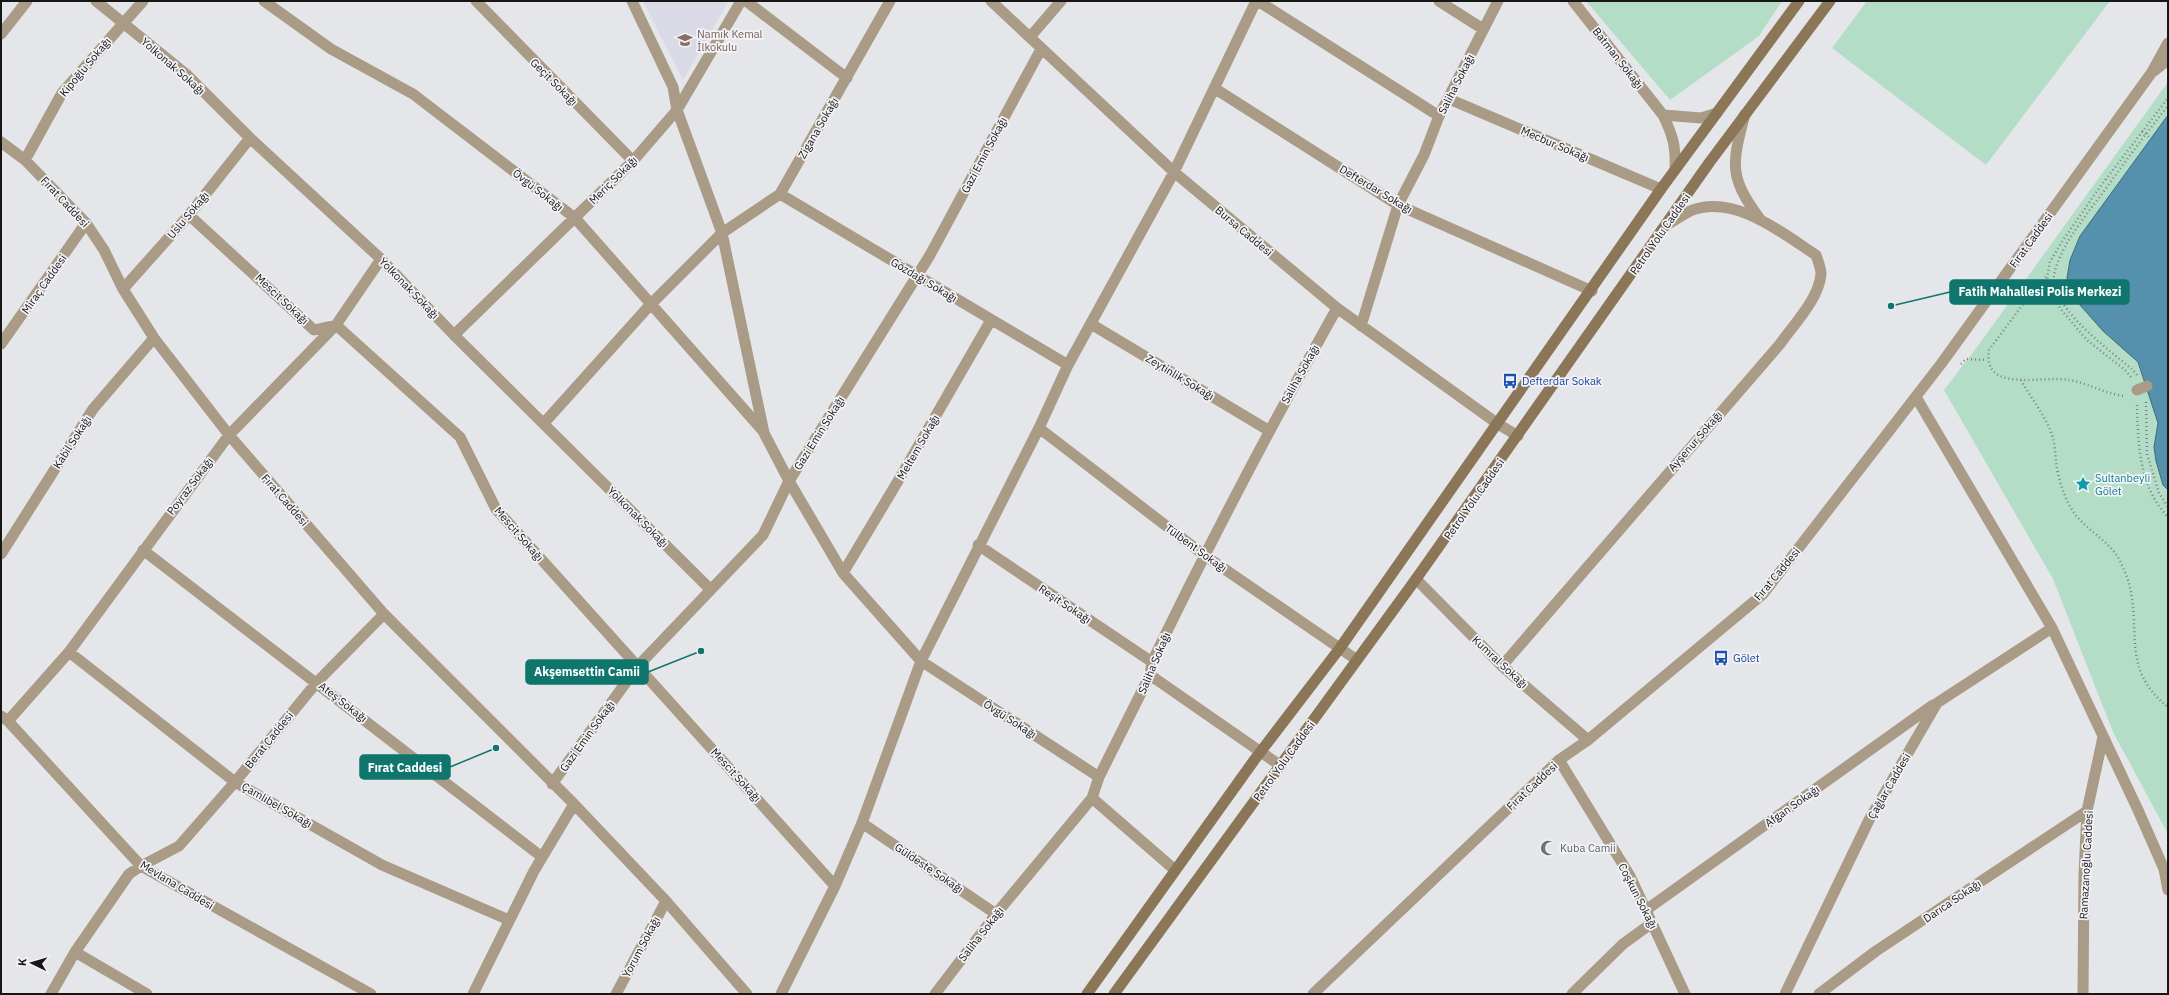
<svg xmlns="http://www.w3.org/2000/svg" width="2169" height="995" font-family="'IBM Plex Sans',sans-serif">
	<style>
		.built { fill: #dadae6 }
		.green { fill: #b3ddc7 }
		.water { fill: #5590ac; stroke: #426b7f }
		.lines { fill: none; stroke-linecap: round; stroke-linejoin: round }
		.path { stroke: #818284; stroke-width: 2.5; stroke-dasharray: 1 3; stroke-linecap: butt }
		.pedestrian { stroke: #a99b86; stroke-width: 11 }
		.minor { stroke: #a99b86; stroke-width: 11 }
		.tertiary { stroke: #a99b86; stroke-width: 11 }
		.secondary { stroke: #8b7758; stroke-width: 11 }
		.labels { text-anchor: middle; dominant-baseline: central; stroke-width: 3.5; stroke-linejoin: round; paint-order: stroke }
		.education-label { font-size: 11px; fill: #785e54; stroke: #f3f3f7; text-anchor: start }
		.street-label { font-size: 11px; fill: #161617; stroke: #f3f3f7 }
		.transit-label { font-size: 11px; fill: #164399; stroke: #f3f3f7; text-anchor: start }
		.culture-label { font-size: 11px; fill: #0d838f; stroke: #f3f3f7; text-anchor: start }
		.worship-label { font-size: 11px; fill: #5b616d; stroke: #f3f3f7; text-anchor: start }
		.leader { fill: none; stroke: #0f766e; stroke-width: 1.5 }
		.callout-dot { fill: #0f766e; stroke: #f3f3f7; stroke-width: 1.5 }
		.callout { fill: #0f766e; stroke: #0f766e; stroke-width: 1.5 }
		.callout-label { font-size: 12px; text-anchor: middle; font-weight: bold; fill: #fff }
	</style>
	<rect width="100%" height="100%" fill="#e5e6ea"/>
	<path class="built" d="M643,1H729L683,80Z"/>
	<path class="green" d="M1586,1H1782L1759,36L1670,100Z
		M1867,1H2110L1986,165L1832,48Z
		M2168,82V834L2113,732L2053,579L1944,390L1977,347Z"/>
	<path class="water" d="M2168,115V490L2163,485L2156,461L2154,447L2158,423L2138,362L2103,331L2080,305L2069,291L2067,278L2070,260L2080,236Z"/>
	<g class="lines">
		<path class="path" d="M2142,131L2150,138
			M2046,277L2027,299L1989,350C1982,394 2043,375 2069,380C2088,383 2105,394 2125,396
			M1961,364L1966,359L1987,360
			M2137,375L2133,370C2109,350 2064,317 2054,286C2051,274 2061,254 2067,243C2078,225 2091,208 2104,191C2125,162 2146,133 2168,106
			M2131,377L2125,370L2087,340L2063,312L2053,298L2047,277L2050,262L2061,243L2100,187L2168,98
			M2021,380C2031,399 2047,417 2053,438C2055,445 2055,454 2056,462C2058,476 2063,495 2071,508C2082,527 2102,536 2115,553C2120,559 2124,570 2127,577C2144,628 2118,667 2168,707
			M2146,402L2147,454L2159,493L2168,507
			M2137,405C2138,444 2139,487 2168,517"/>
		<path class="pedestrian" d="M2137,390L2147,386"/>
		<path class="minor" d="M96,1L186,74L250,138L381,259L454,335L710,589
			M264,1L331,49L413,94L575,218L764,432
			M476,1L633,161
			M632,1L673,87L677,110L722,233L764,433L789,481L843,573L921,661L1099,777
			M746,1L847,78
			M991,1L1174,172L1337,308L1498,424L1518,436
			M1258,1L1439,116
			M1439,1L1483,29
			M1030,37L1061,1
			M1214,88L1398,205L1592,291
			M1449,99L1661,189
			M1745,114C1732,164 1728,176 1760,219
			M1,142L25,160L86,223L104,250L123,289L154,338L229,435L384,614L574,804L666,901L747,994
			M25,160L62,93L143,1
			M780,194L1068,365
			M189,215L314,330L336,325L460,437L496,509L835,886
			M123,289L189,215L250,138
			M1091,324L1268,430
			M1361,326L1398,205L1424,155L1439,116L1498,1
			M454,335L633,161L677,110L741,1
			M1,344L86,223
			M1916,397L2052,628L2138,810L2164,869L2168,890
			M544,423L650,305L722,233L780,194L890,1
			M1039,428L1204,555L1357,660
			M978,545L1152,662
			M143,550L542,857
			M1,554L93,409L154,338
			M843,573L901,476L991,320
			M1416,579L1502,666L1588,740
			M69,652L235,782L382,865L509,920
			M1502,666L1780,344C1794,324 1819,299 1821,274C1821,268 1818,261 1816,255C1782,233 1734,193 1690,211C1682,215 1674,221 1666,225
			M1150,675L1281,766
			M1,716L8,721L141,866L371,994
			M8,721L69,652L229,435L336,325L381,259
			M1559,760L1630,876L1685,994
			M552,784L638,666L763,535L789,481L930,255L1041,49
			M1092,798L1175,870
			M862,823L996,914
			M1646,910L1933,705
			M75,952L147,994
			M51,994L75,952L129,874L141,866L179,846L235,782L317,682L384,614
			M473,994L534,871L574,804
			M616,994L666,901
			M781,994L835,886L862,823L921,661L1039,428L1068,365L1174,172L1256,1
			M935,994L996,914L1092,798L1099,777L1150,675L1152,662C1210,542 1272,424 1337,308
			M1572,994L1623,944L1652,923
			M1785,994L1869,820L1937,703L2052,628
			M1819,994L1876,951L2087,811
			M2083,994L2084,875L2087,811L2103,737"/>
		<path class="tertiary" d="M1573,1L1663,115C1673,136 1676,146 1675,170
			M1,34L27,1
			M2154,71L2168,60
			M1663,115L1701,118L1717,113
			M1313,994L1559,760L1588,740L1763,594L1941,364L2152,72L2168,43"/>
		<path class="secondary" d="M1087,994L1255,759L1340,648L1661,189L1799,1
			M1114,994L1416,579L1709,163L1830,1"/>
	</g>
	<defs>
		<g id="school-bare" transform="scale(1.2)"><path d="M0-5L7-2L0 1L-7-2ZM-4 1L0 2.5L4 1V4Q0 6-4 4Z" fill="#8d6e63" stroke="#f3f3f7" stroke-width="2.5" paint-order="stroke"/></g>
		<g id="bus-bare" transform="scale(1.2)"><path d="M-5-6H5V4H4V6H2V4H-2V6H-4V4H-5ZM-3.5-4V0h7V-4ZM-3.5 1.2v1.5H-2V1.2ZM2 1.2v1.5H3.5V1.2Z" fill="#1a4fb4" stroke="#f3f3f7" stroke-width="2.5" paint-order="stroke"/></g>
		<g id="sight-bare" transform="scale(1.2)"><path d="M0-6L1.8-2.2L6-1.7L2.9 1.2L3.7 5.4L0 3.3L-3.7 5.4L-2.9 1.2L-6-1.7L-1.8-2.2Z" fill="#0f9aa8" stroke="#f3f3f7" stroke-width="2.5" paint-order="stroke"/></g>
		<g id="mosque-bare" transform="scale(1.2)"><path d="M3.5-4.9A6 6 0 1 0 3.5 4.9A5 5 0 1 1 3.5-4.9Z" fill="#6b7280" stroke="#f3f3f7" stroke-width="2.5" paint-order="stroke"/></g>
	</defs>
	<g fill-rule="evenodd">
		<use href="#school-bare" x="685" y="40"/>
		<use href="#bus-bare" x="1510" y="381"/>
		<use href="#sight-bare" x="2083" y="484"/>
		<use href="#bus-bare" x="1721" y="658"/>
		<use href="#mosque-bare" x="1548" y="848"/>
	</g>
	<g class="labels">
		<g class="education-label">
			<text x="697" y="34">Namık Kemal<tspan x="697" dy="13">İlkokulu</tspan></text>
		</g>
		<g class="street-label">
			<text transform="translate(1618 58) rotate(52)">Batman Sokağı</text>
			<text transform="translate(173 66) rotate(41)">Yolkonak Sokağı</text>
			<text transform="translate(85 67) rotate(-50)">Kipoğlu Sokağı</text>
			<text transform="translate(554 82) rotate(45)">Geçit Sokağı</text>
			<text transform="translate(1456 84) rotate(-63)">Saliha Sokağı</text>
			<text transform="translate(818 128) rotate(-60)">Zigana Sokağı</text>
			<text transform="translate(1555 144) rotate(23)">Mecbur Sokağı</text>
			<text transform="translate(984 155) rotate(-62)">Gazi Emin Sokağı</text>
			<text transform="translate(613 180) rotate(-45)">Meriç Sokağı</text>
			<text transform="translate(1376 189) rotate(31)">Defterdar Sokağı</text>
			<text transform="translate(538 190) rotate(38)">Övgü Sokağı</text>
			<text transform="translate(65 202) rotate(47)">Fırat Caddesi</text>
			<text transform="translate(188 215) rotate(-50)">Uslu Sokağı</text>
			<text transform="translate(1244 231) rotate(40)">Bursa Caddesi</text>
			<text transform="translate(1660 234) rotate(-55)">Petrol Yolu Caddesi</text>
			<text transform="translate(2031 240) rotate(-54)">Fırat Caddesi</text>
			<text transform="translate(924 280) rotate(31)">Gözdağı Sokağı</text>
			<text transform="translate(44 284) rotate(-55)">Miraç Caddesi</text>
			<text transform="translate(409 288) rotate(46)">Yolkonak Sokağı</text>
			<text transform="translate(282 299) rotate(43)">Mescit Sokağı</text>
			<text transform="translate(1300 374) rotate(-61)">Saliha Sokağı</text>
			<text transform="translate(1180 377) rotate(31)">Zeytinlik Sokağı</text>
			<text transform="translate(819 433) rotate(-58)">Gazi Emin Sokağı</text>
			<text transform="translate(1695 441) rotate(-49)">Ayşenur Sokağı</text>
			<text transform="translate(72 442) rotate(-57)">Kabil Sokağı</text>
			<text transform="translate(918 447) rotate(-60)">Meltem Sokağı</text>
			<text transform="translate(190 486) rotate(-53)">Poyraz Sokağı</text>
			<text transform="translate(1474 499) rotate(-55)">Petrol Yolu Caddesi</text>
			<text transform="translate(285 500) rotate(49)">Fırat Caddesi</text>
			<text transform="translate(638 517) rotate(45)">Yolkonak Sokağı</text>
			<text transform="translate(519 534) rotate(49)">Mescit Sokağı</text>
			<text transform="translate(1196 548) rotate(36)">Tülbent Sokağı</text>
			<text transform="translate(1777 574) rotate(-50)">Fırat Caddesi</text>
			<text transform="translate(1065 604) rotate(34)">Reşit Sokağı</text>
			<text transform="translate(1500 662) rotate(43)">Kumral Sokağı</text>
			<text transform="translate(1154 663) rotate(-67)">Saliha Sokağı</text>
			<text transform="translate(343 702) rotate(38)">Ateş Sokağı</text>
			<text transform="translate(1010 719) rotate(33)">Övgü Sokağı</text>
			<text transform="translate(587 736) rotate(-54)">Gazi Emin Sokağı</text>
			<text transform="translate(269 740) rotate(-51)">Berat Caddesi</text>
			<text transform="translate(1284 761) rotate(-54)">Petrol Yolu Caddesi</text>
			<text transform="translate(736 775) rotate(48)">Mescit Sokağı</text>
			<text transform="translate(1532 786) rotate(-43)">Fırat Caddesi</text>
			<text transform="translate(1889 786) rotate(-60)">Çağlar Caddesi</text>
			<text transform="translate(277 805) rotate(30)">Çamlıbel Sokağı</text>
			<text transform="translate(1792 806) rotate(-35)">Afgan Sokağı</text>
			<text transform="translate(2086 865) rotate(-87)">Ramazanoğlu Caddesi</text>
			<text transform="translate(929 868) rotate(34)">Güldeste Sokağı</text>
			<text transform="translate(177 885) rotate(31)">Mevlana Caddesi</text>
			<text transform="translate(1638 896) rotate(63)">Coşkun Sokağı</text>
			<text transform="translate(1952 901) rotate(-34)">Darıca Sokağı</text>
			<text transform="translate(981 934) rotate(-52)">Saliha Sokağı</text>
			<text transform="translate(641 947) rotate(-62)">Yorum Sokağı</text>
		</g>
		<g class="transit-label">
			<text x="1522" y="381">Defterdar Sokak</text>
			<text x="1733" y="658">Gölet</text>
		</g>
		<g class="culture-label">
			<text x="2095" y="478">Sultanbeyli<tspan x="2095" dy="13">Gölet</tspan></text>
		</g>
		<g class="worship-label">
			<text x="1560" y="848">Kuba Camii</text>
		</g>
	</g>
	<path class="leader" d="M1891 306L1950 292M701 651L648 672M496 748L450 767"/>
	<g class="callout-dot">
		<circle cx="1891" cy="306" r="4"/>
		<circle cx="701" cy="651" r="4"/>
		<circle cx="496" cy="748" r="4"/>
	</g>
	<g class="callout">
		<rect x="1950" y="280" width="179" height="24" rx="4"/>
		<rect x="526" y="660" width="122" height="24" rx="4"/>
		<rect x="360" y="755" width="90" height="24" rx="4"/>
	</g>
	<g class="callout-label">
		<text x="2040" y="296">Fatih Mahallesi Polis Merkezi</text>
		<text x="587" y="676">Akşemsettin Camii</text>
		<text x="405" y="772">Fırat Caddesi</text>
	</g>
	<rect width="2169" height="995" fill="none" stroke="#161617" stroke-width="4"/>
	<g transform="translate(32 963) rotate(275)" stroke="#f3f3f7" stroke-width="3" paint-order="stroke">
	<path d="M0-3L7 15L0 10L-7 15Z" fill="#161617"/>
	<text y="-6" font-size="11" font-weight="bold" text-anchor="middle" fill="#161617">K</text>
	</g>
</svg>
